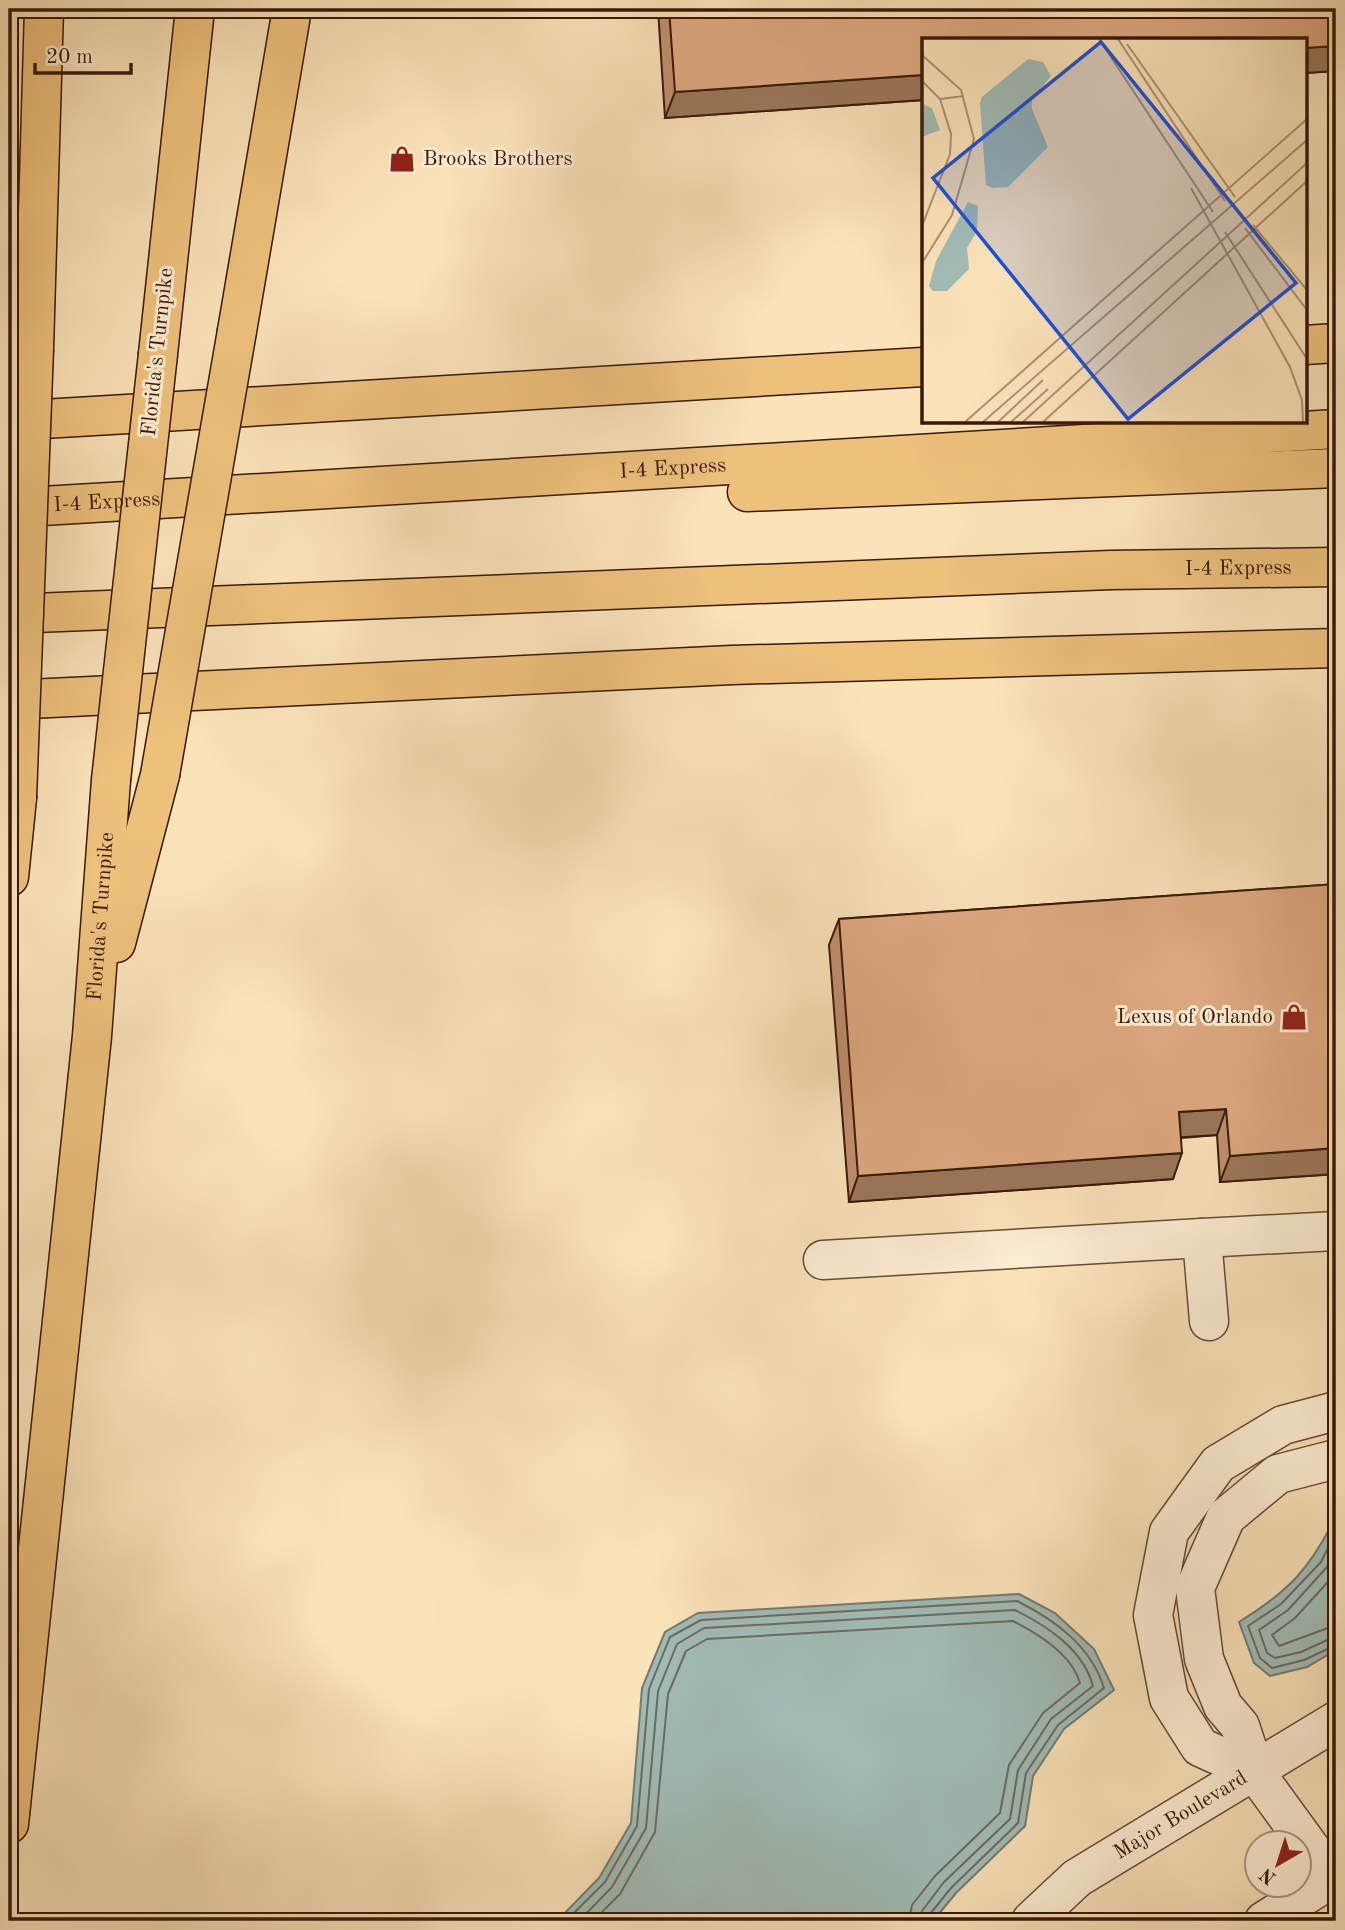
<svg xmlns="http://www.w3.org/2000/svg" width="1345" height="1930" font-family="'Old Standard TT',serif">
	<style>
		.water { fill: #a0bcb6; stroke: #767a71; stroke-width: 2 }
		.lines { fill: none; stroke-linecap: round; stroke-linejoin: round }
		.shore { stroke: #6c6a60; stroke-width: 2 }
		.minor-casing { stroke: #684a36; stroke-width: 41 }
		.highway-casing { stroke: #38180a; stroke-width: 41 }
		.minor { stroke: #fcecd2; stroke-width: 38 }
		.highway { stroke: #edc17c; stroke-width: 38 }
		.highway-bridge-casing { stroke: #38180a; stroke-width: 41; stroke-linecap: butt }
		.highway-bridge { stroke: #edc17c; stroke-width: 38 }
		.wall { fill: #bf906e; stroke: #38180a; stroke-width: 2 }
		.shaded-wall { fill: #9b765a; stroke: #38180a; stroke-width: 2 }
		.building { fill: #dea880; stroke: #38180a; stroke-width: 2 }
		.labels { text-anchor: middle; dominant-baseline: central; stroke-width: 6; stroke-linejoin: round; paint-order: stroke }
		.poi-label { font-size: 21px; fill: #38180a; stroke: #fcecd2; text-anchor: start }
		.street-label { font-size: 21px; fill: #38180a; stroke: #fcecd2 }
		.inset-road { fill: none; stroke: #ac9173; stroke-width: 2 }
		.view { fill: #1d4ed8; fill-opacity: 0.15; stroke: #1d4ed8; stroke-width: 3.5 }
		.inset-edge { fill: none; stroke: #38180a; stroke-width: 3.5 }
	</style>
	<rect width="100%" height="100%" fill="#fae2b9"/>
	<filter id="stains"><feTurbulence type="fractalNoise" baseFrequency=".00286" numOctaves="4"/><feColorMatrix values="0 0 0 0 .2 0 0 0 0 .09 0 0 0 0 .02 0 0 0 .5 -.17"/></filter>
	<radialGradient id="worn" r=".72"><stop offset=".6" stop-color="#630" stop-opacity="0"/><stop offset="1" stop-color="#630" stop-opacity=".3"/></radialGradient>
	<path class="water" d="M1336,1516V1650L1307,1667L1270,1676L1254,1663L1239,1622C1289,1591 1310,1569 1336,1516Z
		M1019,1594L1055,1613L1094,1649L1114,1690L1064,1729L1033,1776L1025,1826L956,1893L933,1921H557L599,1878L631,1823L642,1688L665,1632L698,1613Z"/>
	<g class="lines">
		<path class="shore" d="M1336,1532L1321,1562L1281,1604L1248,1626L1260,1658L1272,1668L1304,1660L1336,1645
			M1336,1551L1327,1567L1288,1610L1259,1630L1267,1653L1275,1658L1301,1652L1336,1636
			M1336,1573L1295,1618L1272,1635L1279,1646L1336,1625
			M566,1921L605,1882L637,1826L649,1689L670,1637L701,1620L1017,1601C1055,1620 1091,1646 1104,1688L1058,1725L1026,1773L1018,1823L951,1888L930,1914L928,1921
			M579,1921L612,1887L646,1828L658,1691L677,1644L704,1628L1015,1610C1047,1626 1083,1649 1093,1686L1051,1719L1018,1770L1010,1819L944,1882L922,1911L919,1921
			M593,1921L620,1894L655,1832L668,1694L686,1651L707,1639L1013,1621C1039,1634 1072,1654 1080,1683L1043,1713L1009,1765L1000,1813L935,1876L912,1905L909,1921"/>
		<g class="minor-casing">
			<g id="minor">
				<path d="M1202,1238L1336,1231"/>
				<path d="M823,1260L1202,1238L1209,1321"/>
				<path d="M1255,1772L1200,1747L1169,1698L1153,1615L1169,1532L1218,1464L1283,1425L1336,1411"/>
				<path d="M1332,1878L1255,1772L1240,1726L1223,1706L1204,1659L1195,1588L1226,1517L1278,1474L1336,1459"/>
				<path id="s1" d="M1031,1921L1077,1878L1336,1721"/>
				<path d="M1264,1921L1336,1876"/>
			</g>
		</g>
		<g class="highway-casing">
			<g id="highway">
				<path d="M237,331L292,9"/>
				<path d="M1305,345L1336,343"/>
				<path d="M34,349L44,9"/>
				<path d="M158,354L195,9"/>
				<path d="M9,421L923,367"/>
				<path d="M747,492L1336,468"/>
				<path id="s2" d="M9,508L1336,429"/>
				<path id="s3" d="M9,614L1111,570L1336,567"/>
				<path d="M9,700L732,665L1336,648"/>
				<path d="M9,877L17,798"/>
				<path d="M116,943L160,775"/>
				<path id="s4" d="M9,1824L92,1036L111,780"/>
			</g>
		</g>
		<use href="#minor" class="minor"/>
		<use href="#highway" class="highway"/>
		<g class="highway-bridge-casing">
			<path id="highway-bridge" d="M160,775L237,331
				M111,780L158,354
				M17,798L34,349"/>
		</g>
		<use href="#highway-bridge" class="highway-bridge"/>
	</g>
	<path class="wall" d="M658,9H1336V71L1305,73L923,40V100L665,118Z
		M1336,884V1174L1220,1182L1217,1135L1181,1138L1173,1179L849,1202L829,945L839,919Z"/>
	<path class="shaded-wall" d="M1336,46V71L1305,73V48Z
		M923,75V100L665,118L675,92Z
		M1226,1109L1217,1135L1170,1138L1179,1112Z
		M1336,1148V1174L1220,1182L1230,1156Z
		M1182,1153L1173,1179L849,1202L858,1176Z"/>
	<path class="building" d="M669,9H1336V46L1305,48V40H923V75L675,92Z
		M1336,884V1148L1230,1156L1226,1109L1179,1112L1182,1153L858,1176L839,919Z"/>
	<defs>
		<g id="shop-bare" transform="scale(2.1)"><path d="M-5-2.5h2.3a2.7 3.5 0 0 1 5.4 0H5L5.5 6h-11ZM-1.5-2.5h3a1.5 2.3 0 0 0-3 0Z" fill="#8f2418" stroke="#fcecd2" stroke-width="2.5" paint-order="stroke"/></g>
	</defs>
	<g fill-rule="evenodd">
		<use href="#shop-bare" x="402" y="159"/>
		<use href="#shop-bare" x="1294" y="1017"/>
	</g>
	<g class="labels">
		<g class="poi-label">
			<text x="423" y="159">Brooks Brothers</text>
			<text x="1273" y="1017" text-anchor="end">Lexus of Orlando</text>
		</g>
		<g class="street-label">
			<text transform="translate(158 352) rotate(-84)">Florida's Turnpike</text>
			<text stroke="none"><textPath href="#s2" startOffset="665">I-4 Express</textPath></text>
			<text stroke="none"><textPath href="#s2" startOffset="98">I-4 Express</textPath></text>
			<text stroke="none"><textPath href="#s3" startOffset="1230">I-4 Express</textPath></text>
			<text stroke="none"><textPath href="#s4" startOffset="912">Florida's Turnpike</textPath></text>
			<text stroke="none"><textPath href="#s1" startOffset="184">Major Boulevard</textPath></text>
		</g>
	</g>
	<g transform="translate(922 38)">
		<rect width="385" height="385" fill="#fae2b9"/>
		<path d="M106,21L121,24L129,38L110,62V71L126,109L86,149L71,150L64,147L58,65L60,59ZM0,66L10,70L18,92L0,99ZM46,164L56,168L55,193L45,210L47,231L25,253H11L7,248L14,223Z" fill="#a0bcb6"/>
		<path class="inset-road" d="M177,1L291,174M196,1L303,163M205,6L313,159M0,17L39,52L52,101L30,177L0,225M0,43L18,61L29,96L28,116L0,188M18,61L42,58M269,150L368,329L380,362L381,384M331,187L385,252M323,190L385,272M303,194L385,321M43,384L385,81M61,384L385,102M76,384L121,342M89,384L126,351M101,384L385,125M121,384L385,143"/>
		<path class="view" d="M179,4L374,245L206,381L11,140Z"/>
		<rect width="385" height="385" class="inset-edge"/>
	</g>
	<rect width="1345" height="1930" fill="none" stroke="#fae2b9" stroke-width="35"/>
	<rect x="10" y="10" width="1324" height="1909" fill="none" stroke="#38180a" stroke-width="3.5"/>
	<rect x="18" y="18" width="1310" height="1895" fill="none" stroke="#38180a" stroke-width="2"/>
	<g transform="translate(1278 1864) rotate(219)"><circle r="33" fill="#fcecd2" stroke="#ae9782" stroke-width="2"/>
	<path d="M0-5L12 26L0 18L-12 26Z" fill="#8f2418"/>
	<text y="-10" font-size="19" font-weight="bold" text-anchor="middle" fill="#38180a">N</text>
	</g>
	<path d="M35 63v10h96v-10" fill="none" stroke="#38180a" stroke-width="3.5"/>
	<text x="46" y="63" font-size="21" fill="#38180a" stroke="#fcecd2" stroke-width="5" paint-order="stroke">20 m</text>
	<rect width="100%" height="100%" filter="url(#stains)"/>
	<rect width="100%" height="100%" fill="url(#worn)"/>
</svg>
